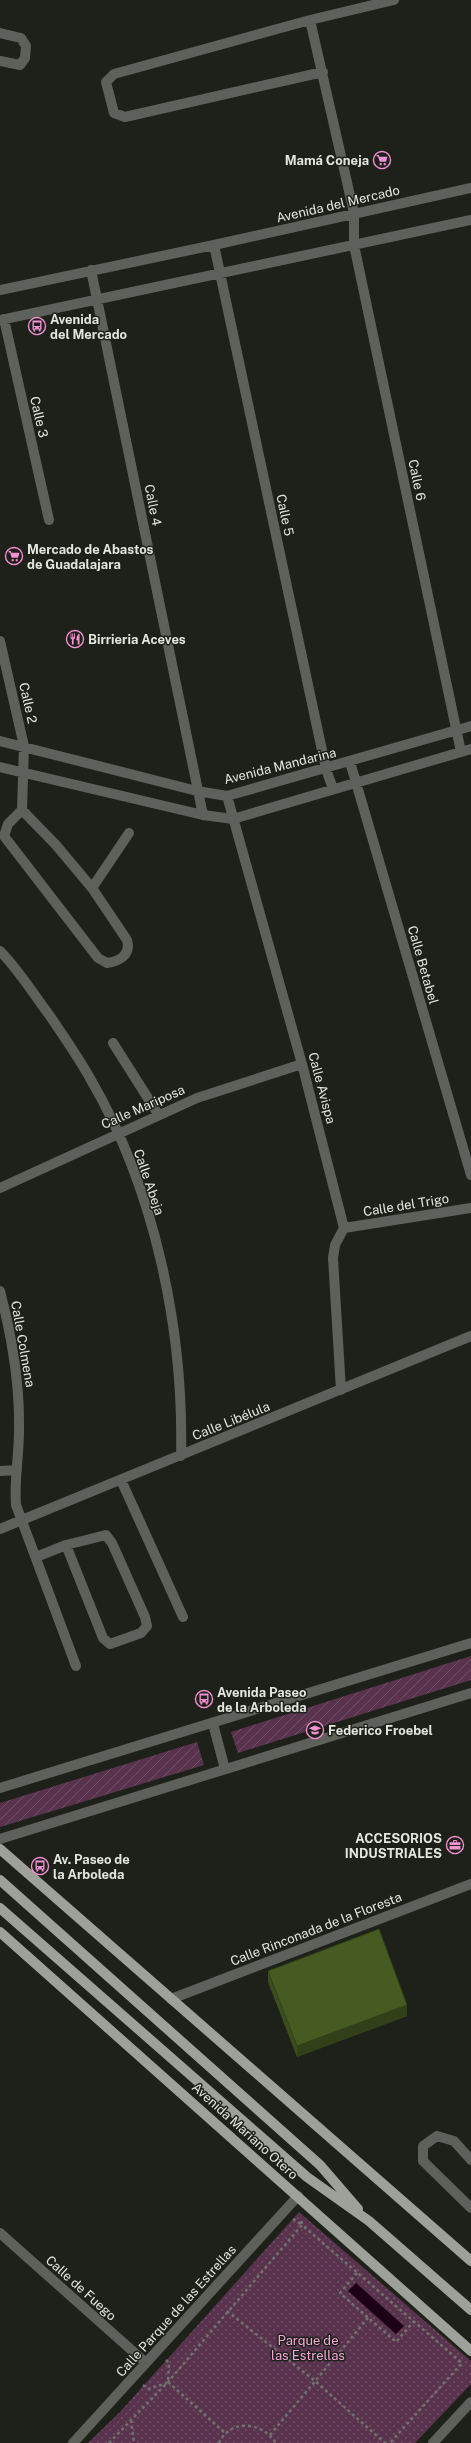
<svg xmlns="http://www.w3.org/2000/svg" width="471" height="2443" font-family="'Public Sans',sans-serif">
	<style>
		.park { fill: url(#park-dots) }
		.garden { fill: url(#garden-furrows) }
		.water { fill: #1e0016 }
		.lines { fill: none; stroke-linecap: round; stroke-linejoin: round }
		.path { stroke: #70736d; stroke-width: 2.5; stroke-dasharray: 3 3; stroke-linecap: butt }
		.minor { stroke: #5e605c; stroke-width: 10 }
		.major { stroke: #9ea199; stroke-width: 10 }
		.wall { fill: #3c4e1d }
		.shaded-wall { fill: #314018 }
		.building { fill: #465b22; stroke: #314018 }
		.labels { text-anchor: middle; dominant-baseline: central; stroke-width: 3; stroke-linejoin: round; paint-order: stroke }
		.poi-label { font-size: 13px; font-weight: bold; fill: #e3e6e0; stroke: #1e211a; text-anchor: start }
		.street-label { font-size: 13px; fill: #e3e6e0; stroke: #1e211a }
		.park-label { font-size: 13px; fill: #f6a6da; stroke: #1e211a }
	</style>
	<defs>
		<pattern id="park-dots" width="8" height="8" patternUnits="userSpaceOnUse"><rect width="8" height="8" fill="#59334d"/><path d="M2 2h.1M6 6h.1" fill="none" stroke="#715166" stroke-width="1.8" stroke-linecap="round"/></pattern>
		<pattern id="garden-furrows" width="10" height="10" patternUnits="userSpaceOnUse"><rect width="10" height="10" fill="#59334d"/><path d="M-1 1l2-2M0 10L10 0M9 11l2-2" fill="none" stroke="#715166"/></pattern>
	</defs>
	<rect width="100%" height="100%" fill="#1e211a"/>
	<path class="park" d="M299,2212L471,2361V2384L415,2443H88L120,2412Z"/>
	<path class="garden" d="M471,1656V1680L238,1753L231,1732Z
		M197,1742L204,1765L0,1827V1803Z"/>
	<path class="water" d="M356,2283L404,2326L396,2334L348,2291Z"/>
	<g class="lines">
		<path class="path" d="M293,2219L302,2225L301,2218
			M357,2273L340,2293L396,2342L414,2321
			M227,2311L315,2381L385,2443
			M166,2360L169,2363L168,2382
			M168,2382L225,2433
			M143,2385L148,2389L167,2383
			M131,2420L134,2443
			M270,2435L368,2318
			M109,2443L168,2382L302,2225L462,2363L390,2443
			M219,2443C230,2418 263,2422 276,2443"/>
		<path class="minor" d="M310,20L394,0
			M0,33L21,38L26,46L25,58L20,65L0,61
			M323,72L125,117L114,113L106,82L114,74L310,20L354,213V245L461,752
			M214,245L326,769L333,789
			M91,270L203,815
			M0,290L214,245L471,188
			M4,319L49,520
			M0,320L471,220
			M0,641L24,746L22,810L8,824L4,836L98,958L107,963C121,961 131,954 127,940L92,888L129,833
			M0,741L197,791L227,796L471,726
			M350,762L471,1175
			M0,767L203,815L233,819L471,749
			M227,796L302,1064L344,1228L335,1245L333,1258L341,1390
			M22,810L56,845L92,888
			M0,951C19,970 34,995 50,1016C64,1037 79,1058 91,1080C155,1190 184,1330 181,1456
			M113,1043L158,1114
			M0,1188L197,1098L302,1064
			M344,1228L471,1208
			M0,1291C12,1337 20,1383 19,1431C19,1456 14,1480 16,1505L76,1666
			M0,1471L17,1470
			M121,1480L183,1617
			M0,1529L471,1336
			M36,1557L66,1545L106,1535L112,1543L145,1617L147,1626L141,1633L110,1644L103,1638L66,1545
			M213,1724L225,1769
			M0,1788L471,1643
			M0,1839L471,1693
			M171,1999L471,1884
			M471,2160L454,2141L437,2136L423,2146V2161L471,2208
			M0,2233L146,2363
			M73,2443L298,2196
			M433,2443L471,2402"/>
		<path class="major" d="M0,1849L471,2261
			M0,1880L320,2165L358,2209
			M0,1908L307,2177L369,2221L471,2310
			M0,1932L471,2351"/>
	</g>
	<path class="wall" d="M268,1971L407,2016L297,2057L268,1982Z"/>
	<path class="shaded-wall" d="M407,2005V2016L297,2057V2046Z"/>
	<path class="building" d="M379,1929L407,2005L297,2046L268,1971Z"/>
	<defs>
		<g id="supermarket-ring" transform="scale(0.9)"><circle r="9.5" fill="#1e211a" stroke="#f491d4" stroke-width="1.5"/><path d="M-6-5.5h2.5l.6 2H6L4.5 2H-2.5L-4.4-4H-6ZM-1.5 3.2a1.3 1.3 0 1 0 .1 0ZM3 3.2a1.3 1.3 0 1 0 .1 0Z" fill="#f491d4"/></g>
		<g id="bus-ring" transform="scale(0.9)"><circle r="9.5" fill="#1e211a" stroke="#f491d4" stroke-width="1.5"/><path d="M-5-6H5V4H4V6H2V4H-2V6H-4V4H-5ZM-3.5-4V0h7V-4ZM-3.5 1.2v1.5H-2V1.2ZM2 1.2v1.5H3.5V1.2Z" fill="#f491d4"/></g>
		<g id="restaurant-ring" transform="scale(0.9)"><circle r="9.5" fill="#1e211a" stroke="#f491d4" stroke-width="1.5"/><path d="M-5-6h1v4h1v-4h1v4h1v-4h1v5L-1.5 .5V6h-2V.5L-5-1ZM5-6V6H3V1.5H1.5Q1.5-4 5-6Z" fill="#f491d4"/></g>
		<g id="school-ring" transform="scale(0.9)"><circle r="9.5" fill="#1e211a" stroke="#f491d4" stroke-width="1.5"/><path d="M0-5L7-2L0 1L-7-2ZM-4 1L0 2.5L4 1V4Q0 6-4 4Z" fill="#f491d4"/></g>
		<g id="office-ring" transform="scale(0.9)"><circle r="9.5" fill="#1e211a" stroke="#f491d4" stroke-width="1.5"/><path d="M-6-3h4V-5.5h4V-3h4V5H-6ZM-1-4.5V-3h2v-1.5ZM-6 0V1H6V0Z" fill="#f491d4"/></g>
	</defs>
	<g fill-rule="evenodd">
		<use href="#supermarket-ring" x="382" y="160"/>
		<use href="#bus-ring" x="37" y="326"/>
		<use href="#supermarket-ring" x="14" y="556"/>
		<use href="#restaurant-ring" x="75" y="639"/>
		<use href="#bus-ring" x="204" y="1699"/>
		<use href="#school-ring" x="315" y="1730"/>
		<use href="#office-ring" x="455" y="1845"/>
		<use href="#bus-ring" x="40" y="1866"/>
	</g>
	<g class="labels">
		<g class="poi-label">
			<text x="369" y="160" text-anchor="end">Mamá Coneja</text>
			<text x="50" y="319">Avenida<tspan x="50" dy="15">del Mercado</tspan></text>
			<text x="27" y="549">Mercado de Abastos<tspan x="27" dy="15">de Guadalajara</tspan></text>
			<text x="88" y="639">Birrieria Aceves</text>
			<text x="217" y="1692">Avenida Paseo<tspan x="217" dy="15">de la Arboleda</tspan></text>
			<text x="328" y="1730">Federico Froebel</text>
			<text x="442" y="1838" text-anchor="end">ACCESORIOS<tspan x="442" dy="15">INDUSTRIALES</tspan></text>
			<text x="53" y="1859">Av. Paseo de<tspan x="53" dy="15">la Arboleda</tspan></text>
		</g>
		<g class="street-label">
			<text transform="translate(338 204) rotate(-13)">Avenida del Mercado</text>
			<text transform="translate(39 417) rotate(77)">Calle 3</text>
			<text transform="translate(417 480) rotate(78)">Calle 6</text>
			<text transform="translate(153 505) rotate(79)">Calle 4</text>
			<text transform="translate(285 515) rotate(78)">Calle 5</text>
			<text transform="translate(28 703) rotate(77)">Calle 2</text>
			<text transform="translate(280 766) rotate(-14)">Avenida Mandarina</text>
			<text transform="translate(423 965) rotate(74)">Calle Betabel</text>
			<text transform="translate(322 1088) rotate(75)">Calle Avispa</text>
			<text transform="translate(143 1107) rotate(-24)">Calle Mariposa</text>
			<text transform="translate(149 1182) rotate(71)">Calle Abeja</text>
			<text transform="translate(406 1205) rotate(-9)">Calle del Trigo</text>
			<text transform="translate(23 1344) rotate(80)">Calle Colmena</text>
			<text transform="translate(231 1421) rotate(-22)">Calle Libélula</text>
			<text transform="translate(316 1929) rotate(-21)">Calle Rinconada de la Floresta</text>
			<text transform="translate(245 2131) rotate(42)">Avenida Mariano Otero</text>
			<text transform="translate(81 2288) rotate(42)">Calle de Fuego</text>
			<text transform="translate(176 2311) rotate(-48)">Calle Parque de las Estrellas</text>
		</g>
		<g class="park-label">
			<text x="308" y="2340">Parque de<tspan x="308" dy="15">las Estrellas</tspan></text>
		</g>
	</g>
</svg>
